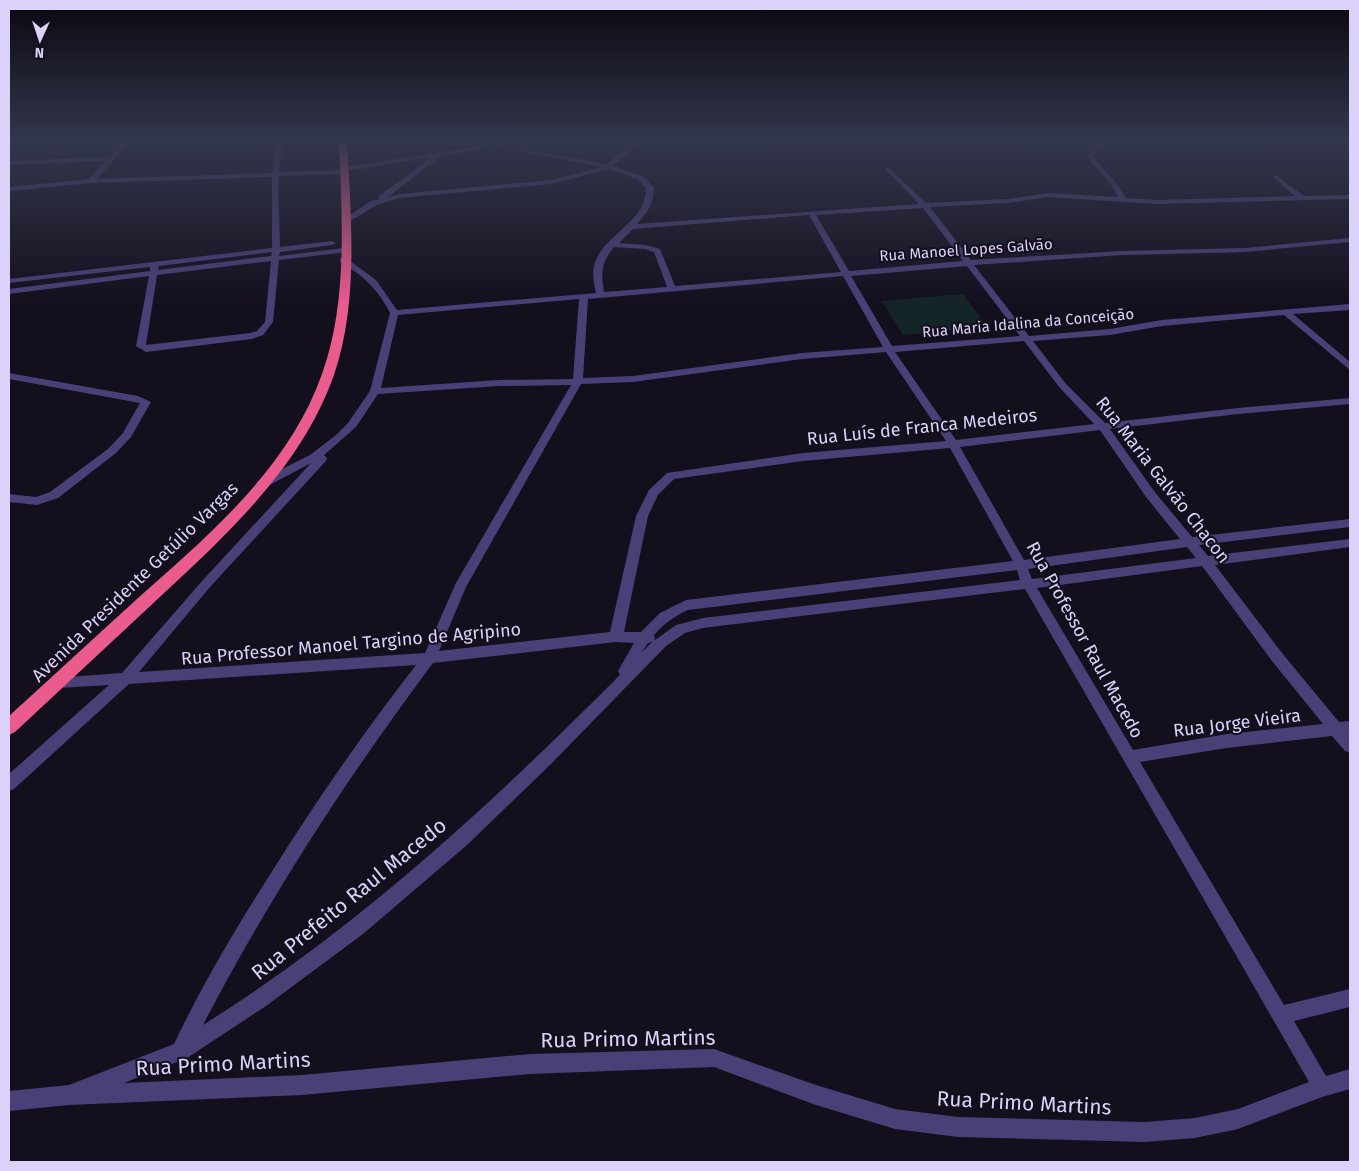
<svg xmlns="http://www.w3.org/2000/svg" width="1359" height="1171" font-family="'Fira Sans',sans-serif">
	<style>
		.green { fill: #132527 }
		.lines { fill: none; stroke-linecap: round; stroke-linejoin: round }
		.minor { fill: #494077; fill-rule: evenodd }
		.highway { fill: #ea5b8e; fill-rule: evenodd }
		.labels { text-anchor: middle; dominant-baseline: central; stroke-width: 4; stroke-linejoin: round; paint-order: stroke }
		.far-street-label { font-size: 15px; fill: #dbd1f9; stroke: #130f1d }
		.street-label { font-size: 18px; fill: #dbd1f9; stroke: #130f1d }
		.near-street-label { font-size: 21px; fill: #dbd1f9; stroke: #130f1d }
	</style>
	<rect width="100%" height="100%" fill="#130f1d"/>
	<path class="green" d="M963,294L988,328L903,335L882,301Z"/>
	<g class="lines">
		<path class="minor" d="M123,142H129L97,179L272,173L276,142H282L279,172L340,170L343,167L507,142H520L441,156L388,197L399,194L551,180L602,167L528,153L520,148L521,142H527L526,147L533,151L607,164L635,142H642L613,166L642,176L654,187C654,203 647,213 637,224L919,204L886,170L885,169L888,167L926,203L1008,199L1048,193L1118,197L1112,186L1087,157C1093,148 1098,141 1110,142L1098,149L1093,157L1117,184L1126,198L1156,200L1295,196L1274,178V176L1276,175L1304,196L1350,195V199L1156,204L1048,197L1008,203L930,207L971,260L1122,251L1245,248L1350,238V242L1245,252L1122,255L974,265L1029,336L1110,329L1162,320L1350,304V310L1293,314L1350,362V370L1284,315L1162,326L1110,335L1033,341L1066,384L1105,423L1238,408L1350,398V404L1238,414L1110,429L1154,491L1192,537L1350,519V527L1199,545L1208,556L1350,539V547L1215,565L1282,653L1339,722L1350,721V753L1345,751L1332,736L1227,748L1140,762L1284,1005L1350,989V1007L1294,1021L1326,1076L1350,1069V1089L1322,1097L1238,1129L1195,1138L1144,1142L958,1137L895,1129L816,1105L714,1067L530,1074L302,1095L69,1105L9,1111V1091L69,1085L174,1044C202,985 236,928 271,873C316,801 364,732 416,665L129,684L14,789L9,791V774L109,685L59,688L54,686L52,682L54,678L122,673L202,581L311,463L266,487H258L256,484L258,481L310,455L336,435L348,423L370,391L390,313C378,289 363,275 340,262V258H346L376,280L397,310L596,293C594,284 592,275 594,266C602,234 646,224 646,188L637,179L608,169L551,184L399,198L377,205L345,224L341,222L342,220L371,201L379,199V196L432,157L346,171L347,172L344,174L278,176L280,247L332,241L336,243L332,245L280,252L279,256L344,248H347V252L279,260L273,322L263,335L252,339L146,352L136,346L149,276L9,294V289L150,271V267L9,283V279L272,248V177L91,183L9,191V187L89,179L105,161L9,165V161L109,157ZM923,208L963,261L849,271L816,215ZM809,215L841,272L675,286L660,249L646,245L619,243L633,229ZM614,247L645,249L654,252L667,287L604,292C601,274 601,262 614,247ZM272,252L271,256L158,270L159,266ZM271,261L265,322L257,331L250,333L146,345L157,275ZM967,266L1020,336L892,346L851,276ZM843,276L883,347L802,353L633,376L583,378L588,299ZM579,299L573,379L499,380L381,388L398,315ZM1024,341L1060,388L1094,424L956,440L895,352ZM886,352L946,441L803,453L667,473L649,490L636,516L610,632L439,651L466,587L581,384L633,382L802,359ZM571,385L456,583L425,653L139,672L210,587L326,461L327,458L324,455L356,427L378,394L499,386ZM1100,430L1146,497L1180,539L1024,560L960,447ZM950,448L1013,561L686,600L660,613L641,632H624L648,516L658,495L674,479L803,461ZM1187,547L1196,558L1032,579L1028,569ZM1202,566L1272,661L1323,724L1227,734L1133,750L1037,588ZM1017,570L1020,580L703,618L676,625L655,640L654,635C664,624 674,616 688,610ZM1025,589L1309,1082L1238,1109L1195,1118L1144,1122L958,1117L895,1109L816,1085L714,1049L530,1054L302,1075L124,1083L187,1058L266,1006L363,934L467,845L551,764L666,646L685,633L703,628ZM616,642L634,643L618,671L620,675C491,804 358,928 203,1025C269,898 347,778 433,663ZM652,642L642,652L648,643Z
			M9,373L138,396L151,402L131,437L116,453L58,498L37,505L9,502V494L36,497L50,492L108,449L123,433L140,403L9,379Z"/>
		<path class="highway" d="M339,142H347C351,217 359,302 334,375C300,471 220,541 147,609C103,650 59,691 15,732L9,735V716C52,677 94,638 137,599C209,535 289,468 322,374C348,302 342,218 339,142Z"/>
	</g>
	<linearGradient id="sky" x2="0" y2="1"><stop stop-color="#0a0810"/><stop offset="0.46" stop-color="#33374c"/><stop offset="1" stop-color="#33374c" stop-opacity="0"/></linearGradient>
	<rect width="1359" height="306" fill="url(#sky)"/>
	<g class="labels">
		<g class="far-street-label">
			<text transform="translate(966 250) rotate(-4)">Rua Manoel Lopes Galvão</text>
			<text transform="translate(1028 323) rotate(-5)">Rua Maria Idalina da Conceição</text>
		</g>
		<g class="street-label">
			<text transform="translate(922 427) rotate(-6)">Rua Luís de Franca Medeiros</text>
			<text transform="translate(1163 480) rotate(52)">Rua Maria Galvão Chacon</text>
			<text transform="translate(135 582) rotate(-44)">Avenida Presidente Getúlio Vargas</text>
			<text transform="translate(1085 640) rotate(61)">Rua Professor Raul Macedo</text>
			<text transform="translate(351 644) rotate(-5)">Rua Professor Manoel Targino de Agripino</text>
			<text transform="translate(1237 723) rotate(-7)">Rua Jorge Vieira</text>
		</g>
		<g class="near-street-label">
			<text transform="translate(349 899) rotate(-39)">Rua Prefeito Raul Macedo</text>
			<text transform="translate(628 1039) rotate(-1)">Rua Primo Martins</text>
			<text transform="translate(223 1064) rotate(-3)">Rua Primo Martins</text>
			<text transform="translate(1024 1103) rotate(3)">Rua Primo Martins</text>
		</g>
	</g>
	<rect width="1359" height="1171" fill="none" stroke="#dbd1f9" stroke-width="20"/>
	<g transform="translate(40 40) rotate(183)" stroke="#130f1d" stroke-width="4" paint-order="stroke">
	<path d="M0-4L9 19L0 12L-9 19Z" fill="#dbd1f9"/>
	<text y="-8" font-size="14" font-weight="bold" text-anchor="middle" fill="#dbd1f9">N</text>
	</g>
</svg>
